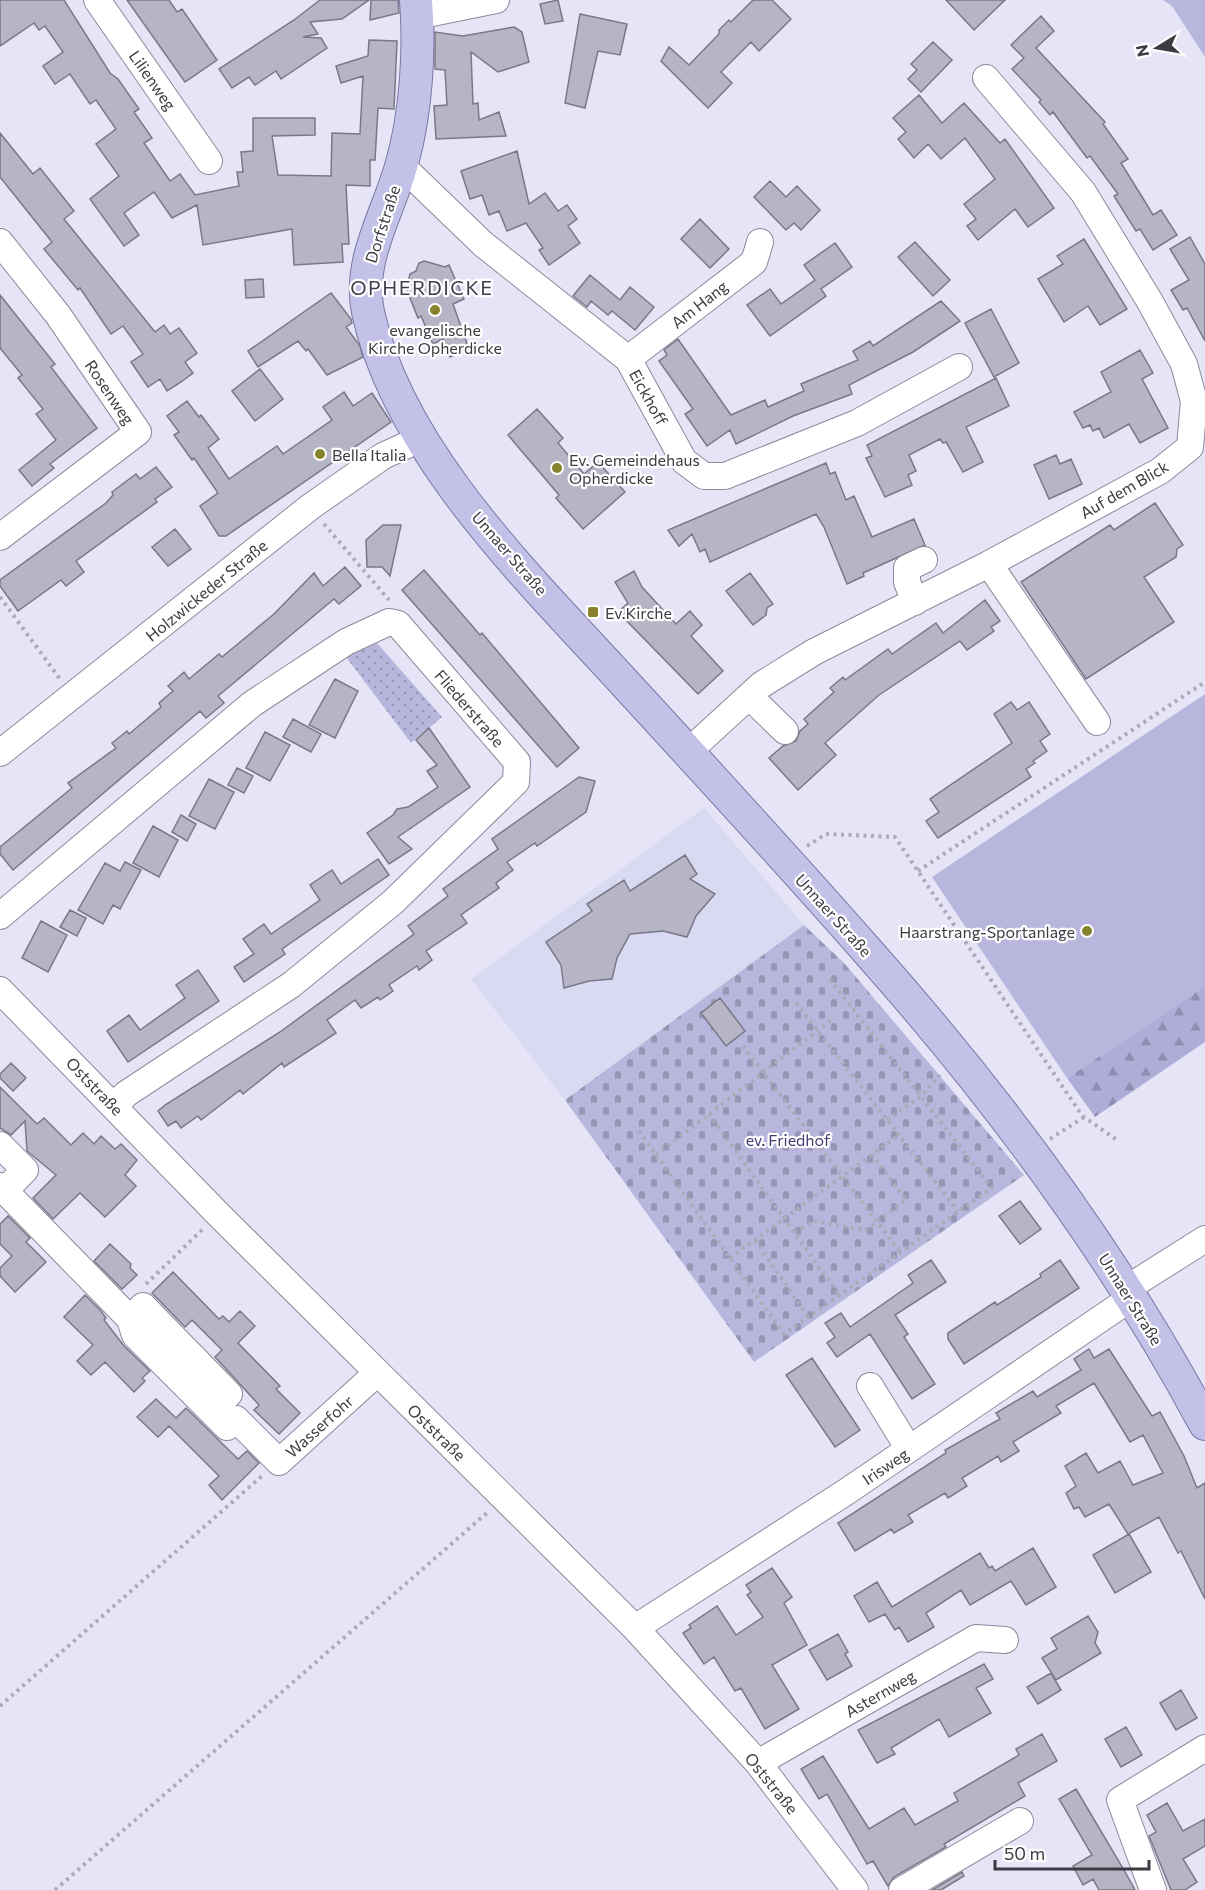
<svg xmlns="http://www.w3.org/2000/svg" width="1205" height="1890" font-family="Commissioner,sans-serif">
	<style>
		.built { fill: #dad9f2 }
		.grass { fill: #b8b6dc }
		.forest { fill: url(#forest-firs) }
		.cemetery { fill: url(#cemetery-stones) }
		.park { fill: url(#park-dots) }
		.building { fill: #b6b5c6; stroke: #797889; stroke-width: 1.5 }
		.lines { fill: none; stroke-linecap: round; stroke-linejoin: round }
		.minor-casing { stroke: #8b8a9b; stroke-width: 28 }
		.major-casing { stroke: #7b77a4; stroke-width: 34 }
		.path { stroke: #abaab9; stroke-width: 4; stroke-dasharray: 3 4.5; stroke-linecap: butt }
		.minor { stroke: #fff; stroke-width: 26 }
		.major { stroke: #c4c1e8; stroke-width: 32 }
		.poi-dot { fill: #86832c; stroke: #fff; stroke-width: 2 }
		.labels { text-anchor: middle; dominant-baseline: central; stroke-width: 4.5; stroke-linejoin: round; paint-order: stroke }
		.street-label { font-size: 16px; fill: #3b3b42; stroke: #fff }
		.poi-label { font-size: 16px; fill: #3b3b42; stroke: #fff; text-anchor: start }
		.park-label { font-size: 16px; fill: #433c72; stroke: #fff }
		.quarter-label { font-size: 20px; letter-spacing: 1.5px; fill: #41404f; stroke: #fff }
	</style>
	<defs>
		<pattern id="forest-firs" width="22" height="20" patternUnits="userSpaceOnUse" patternTransform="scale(1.5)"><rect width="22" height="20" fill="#afadd7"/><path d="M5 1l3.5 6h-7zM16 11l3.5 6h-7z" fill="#908eb0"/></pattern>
		<pattern id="cemetery-stones" width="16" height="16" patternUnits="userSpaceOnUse" patternTransform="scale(1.5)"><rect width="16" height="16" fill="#b8b6dc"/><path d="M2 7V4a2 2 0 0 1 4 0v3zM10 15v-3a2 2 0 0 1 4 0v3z" fill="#9795b4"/></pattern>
		<pattern id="park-dots" width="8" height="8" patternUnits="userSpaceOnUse" patternTransform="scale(1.5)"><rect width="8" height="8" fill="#b8b6dc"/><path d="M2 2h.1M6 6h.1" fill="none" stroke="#9795b4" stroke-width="1.8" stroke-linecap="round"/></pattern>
	</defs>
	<rect width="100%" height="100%" fill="#e6e5f8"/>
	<path class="built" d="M704,808L804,925L565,1100L471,979Z"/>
	<path class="grass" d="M1163,0H1205V57L1172,6Z
		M1205,694V986L1067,1078L932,877Z"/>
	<path class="forest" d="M1205,986V1042L1095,1117L1067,1078Z"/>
	<path class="cemetery" d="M804,925L844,963L1024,1175L754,1362L565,1100Z"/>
	<path class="park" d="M377,643L442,717L411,743L346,657Z"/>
	<path class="building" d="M0,0H64L110,73L118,79L139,109L134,112L152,138L144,143L170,181L180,174L195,195L239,186L237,172H243L241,152L253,151V118H315V135L272,136L278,175L331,176L332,133L360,134L363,76L341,83L336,66L368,56L369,40L397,41L394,109L378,108L375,160H370V186L346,185L349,244H342L343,262L294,265L292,229L203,245L197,205L172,218L154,192L124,213L139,235L124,246L90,199L119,176L96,144L116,129L96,100L90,104L70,74L55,84L43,66L63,52L45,26L39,30L34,23L0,46Z
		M127,0H169L177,12L182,9L217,60L185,82Z
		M320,0H369L342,19L310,22L318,34L303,37L321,38L327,48L281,79L276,71L255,85L249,77L232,88L219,69L294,20Z
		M371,0H398L399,13L370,20Z
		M558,0L563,21L545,24L540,4Z
		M753,0H772L791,19L759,51L751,42L721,72L732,83L708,108L661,61L669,47L689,65L719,34V30L729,20L731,22Z
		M946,0H1005L974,30Z
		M580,14L627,24L620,55L598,51L585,108L565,103Z
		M1041,16L1054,31L1036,48L1105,122L1103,124L1128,159L1121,163L1144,200L1153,215L1161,210L1177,235L1153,250L1140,229L1136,231L1114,196L1118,194L1090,156L1087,158L1053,112L1050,115L1039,102L1041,100L1012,69L1024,58L1011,45Z
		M514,27L522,32L529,62L498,72L471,52L473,104L478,103L479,120L499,112L506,136L436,139L434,106L447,105L445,70L435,69V32L463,36Z
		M933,42L952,60L921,92L908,79L917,70L911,64Z
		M919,95L942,123L964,103L1000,143L1005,139L1054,208L1028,227L1015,209L978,240L967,226L976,219L964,204L995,179L965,138L941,159L928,144L914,158L898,139L906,132L893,118Z
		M0,133L33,174L40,168L74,211L64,219L155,332L164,325L170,334L179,328L197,353L185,362L193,373L181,382L167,391L160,379L148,387L131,362L143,354L123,326L111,334L80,288L78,290L44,249L52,242L0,177Z
		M517,151L529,204L545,193L558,211L567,205L577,219L568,226L580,243L549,265L539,250L543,248L526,223L507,231L499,211L489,215L482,195L470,199L461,171Z
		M770,181L786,197L797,186L820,210L801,230L794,223L786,230L754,197Z
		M700,219L729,249L710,268L681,239Z
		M1190,237L1205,264V341L1187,308L1183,310L1171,290L1189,280L1170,249Z
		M1084,239L1127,309L1100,325L1088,306L1064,322L1038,279L1063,264L1057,256Z
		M915,242L950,280L933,296L898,257Z
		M835,243L852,267L821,289L826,296L770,336L747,305L770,289L781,304L815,280L804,265Z
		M424,261L445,267L449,265L464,299L453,304L469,349L450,357L443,339L433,344L421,316L418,318L404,283L408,282L410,274L416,271L419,263Z
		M590,275L620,300L630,287L654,307L635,330L612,311L608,315L591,301L587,307L573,296Z
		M263,279L264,297L246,298L245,280Z
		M331,293L351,319L352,323L346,327L360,346L363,357L327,375L308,349L306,351L298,341L258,367L248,351Z
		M0,295L55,364L51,367L97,428L50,464L54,468L32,486L19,470L56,440L36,414L43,409L18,378L22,375L0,348Z
		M941,301L960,321L913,352L849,385L852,394L793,416L736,444L730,430L707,446L685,414L693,409L659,361L667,355L664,350L678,339L731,415L765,400L768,407L804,391L801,384L858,360L853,351L870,341L873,346Z
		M991,309L1019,363L994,377L965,323Z
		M1140,350L1153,373L1142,379L1168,428L1140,443L1129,424L1104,438L1099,428L1093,431L1090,425L1083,428L1074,412L1111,392L1101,372Z
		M260,369L283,399L255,421L232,391Z
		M996,378L1009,406L966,427L983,462L963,472L946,442L943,443L940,439L909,455L916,471L908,475L912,485L885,497L866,458L872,456L867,445Z
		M344,392L353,406L372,393L391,422L226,536H219L200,506L218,493L194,458L192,460L174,435L179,432L167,416L187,401L199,417L201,415L219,439L208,448L229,479L277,446L283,454L332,420L323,407Z
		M537,409L563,438L558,443L584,474L598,462L625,492L583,529L556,498L559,495L508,435Z
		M1056,455L1060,464L1071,459L1082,484L1049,499L1034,465Z
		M826,463L830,474L835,472L846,500L854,496L872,537L914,519L925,545L863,573L864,576L847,584L824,527L816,514L710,562L705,549L700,552L692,534L679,546L668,530Z
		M156,467L172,487L155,499L157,502L76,561L84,572L66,586L61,580L18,611L0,586V580L106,503L113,495L112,492L136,474L140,479Z
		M1155,503L1183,545L1177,549L1176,557L1144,577L1174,622L1086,679L1021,582L1110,525L1114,530Z
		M383,525H401L390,576L382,567H367L366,540Z
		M175,529L191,549L168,566L152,547Z
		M345,567L361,586L339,604L334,599L218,696L224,703L206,718L200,711L13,870L0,854V847L72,788L68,783L116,748L112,743L127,731L129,734L161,707L159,703L173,691L168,686L184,672L189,679L219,654L222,657L274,614L314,573L323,586Z
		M424,570L480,635L482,633L579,748L557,767L402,590Z
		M634,571L642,587L676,624L690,611L702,625L691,636L723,671L698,694L618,612L628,603L615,582Z
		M750,573L773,604L767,608L766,615L753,625L726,591Z
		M985,600L1000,621L991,627L994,631L967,650L960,641L879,695L825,743L836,755L798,790L769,758L783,746L796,741L800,731L808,724L804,719L834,692L830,688L843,677L845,680L888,649L892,654L936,623L943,633Z
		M335,679L358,691L335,738L309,725Z
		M1011,702L1017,710L1029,702L1050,734L1040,741L1047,751L1033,761L1035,763L1026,769L1031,777L938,838L926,821L939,812L930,799L1012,743L994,714Z
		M293,719L321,734L311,752L283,737Z
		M429,728L470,787L398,837L412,849L389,864L367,833L393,815L397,809L408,807L438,787L427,771L437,765L416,740Z
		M265,732L290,745L270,781L246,768Z
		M237,768L253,776L244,793L228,785Z
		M579,777L595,781L586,812L537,846L535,843L507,862L513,870L496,883L499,888L461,915L467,923L426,951L432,960L419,970L417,966L389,985L393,991L380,1000L378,997L361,1008L355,1000L327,1020L336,1033L284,1067L282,1063L243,1094L240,1090L201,1120L198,1116L181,1128L176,1121L168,1126L158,1111L165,1105L280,1032L414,934L408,926L448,896L443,889L498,849L492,839Z
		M209,779L234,792L215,829L189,816Z
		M181,815L196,824L187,841L172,832Z
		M153,826L178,840L159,877L133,863Z
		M685,855L697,874L690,879L715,894L696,916L687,937L663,931L630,934L617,958L612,979L589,981L564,988L561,965L546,942L592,911L587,904L624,880L630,891Z
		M378,859L389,875L282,949L285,954L244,982L234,967L254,954L243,939L264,924L271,934L320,900L310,885L332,870L341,884Z
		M125,862L141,870L120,909L113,905L103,924L78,910L105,863L120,871Z
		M70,910L86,918L77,936L60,927Z
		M41,921L67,935L48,972L22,958Z
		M198,970L219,1001L128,1062L107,1031L129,1015L140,1030L185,998L176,985Z
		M720,998L745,1031L726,1046L701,1013Z
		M11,1063L26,1078L13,1091L0,1078V1074Z
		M0,1087L37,1124L44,1118L71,1145L83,1133L94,1144L101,1136L115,1149L121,1144L137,1160L125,1175L136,1186L105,1217L80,1193L53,1219L33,1198L56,1175L27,1151L25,1121L11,1135L0,1128Z
		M1020,1201L1041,1229L1020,1244L999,1216Z
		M8,1216L30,1238L26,1242L46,1262L15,1292L0,1276V1268L12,1256L0,1244V1224Z
		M110,1244L131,1264L130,1268L137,1275L122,1289L94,1261Z
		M931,1260L946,1282L895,1315L908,1334L904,1337L935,1384L912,1399L870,1334L837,1357L827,1343L835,1337L825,1323L841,1313L850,1327L913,1283L908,1275Z
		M1060,1260L1079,1288L964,1364L948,1339V1333L995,1302L997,1305L1041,1277L1040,1274Z
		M173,1272L219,1319L223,1316L229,1322L240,1311L255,1326L238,1343L280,1386L276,1389L300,1413L279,1434L254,1410L259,1405L215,1357L222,1350L192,1320L185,1327L152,1293Z
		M85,1295L101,1311L106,1318L104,1320L124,1346L150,1371L142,1378L145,1381L134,1392L105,1362L91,1375L77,1361L93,1345L64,1317Z
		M1089,1349L1094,1358L1109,1349L1152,1416L1160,1412L1184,1456L1197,1488L1205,1483V1599L1181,1551L1178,1553L1159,1517L1128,1534L1109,1504L1085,1517L1079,1507L1074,1509L1066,1493L1076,1486L1065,1466L1086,1453L1098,1473L1120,1461L1133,1485L1163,1473L1143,1435L1130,1442L1094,1383L1056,1406L1061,1413L1013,1442L1019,1451L1001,1462L998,1456L962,1478L967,1486L948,1498L945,1493L908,1515L913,1522L894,1533L891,1529L855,1551L838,1523L946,1453L945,1450L1000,1419L996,1413L1033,1391L1037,1397L1081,1370L1074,1359Z
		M812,1358L860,1430L835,1447L786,1375Z
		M156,1399L176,1418L186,1408L238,1459L247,1451L259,1463L222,1500L209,1485L219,1476L169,1426L158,1437L137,1417Z
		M1129,1534L1151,1572L1115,1593L1093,1555Z
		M1033,1548L1056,1587L1026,1605L1011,1581L970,1605L961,1590L926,1613L934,1627L908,1642L899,1627L895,1630L885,1614L869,1622L854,1596L877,1582L892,1607L980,1553L989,1568L992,1566L995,1571Z
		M772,1568L792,1597L784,1603L807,1645L772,1665L799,1709L765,1729L741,1688L735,1691L714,1657L704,1664L683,1633L691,1628L689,1625L717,1606L736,1635L763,1617L747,1595L751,1592L746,1585Z
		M1088,1616L1098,1632L1095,1643L1101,1653L1056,1680L1042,1658L1057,1649L1051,1638Z
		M838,1634L848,1652L845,1654L852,1666L827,1680L809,1650Z
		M984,1664L993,1679L976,1688L991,1713L949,1737L939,1719L891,1748L895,1754L877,1763L858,1730Z
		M1051,1673L1061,1690L1038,1704L1027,1687Z
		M1181,1690L1197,1718L1176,1730L1160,1703Z
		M1126,1727L1142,1755L1121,1767L1105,1739Z
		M1042,1734L1057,1761L1018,1783L1025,1796L944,1844L946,1847L894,1877L888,1886L873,1861L867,1864L827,1794L819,1799L801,1769L823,1756L869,1829L904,1808L915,1825L958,1801L954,1793L1019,1755L1016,1749Z
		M1076,1789L1124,1870L1135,1890H1099L1093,1879L1083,1885L1073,1866L1092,1855L1059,1799Z
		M1167,1803L1183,1831L1205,1819V1846L1183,1859L1197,1882L1185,1890H1171L1149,1836L1156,1832L1147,1815Z
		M962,1872L964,1876L941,1890H932Z"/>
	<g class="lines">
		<g class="minor-casing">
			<path id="minor" d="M97,0L209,161
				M417,16L496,0
				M402,166L483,244L628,359L684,461L704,476H725L857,423L959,367
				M0,242L58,315L138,432L0,537
				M628,359L754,262L760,242
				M989,564L1097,722
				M915,602L907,582V568L924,560
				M749,696L785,731
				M688,752L761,685L814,652L989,564L1160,471L1190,447L1194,401L1184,364L1149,300L1083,192L986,78
				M0,753L310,507L383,456L420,439
				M0,916L252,704L346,642L389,622L398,624L517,762L516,782L393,902L291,985L126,1094L114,1106
				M0,990L218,1214L635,1628L758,1763L855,1890
				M0,1145L25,1170L4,1191
				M0,1186L130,1319L135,1335L227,1427L236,1419L279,1462L377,1373
				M1126,1289L1205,1239
				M130,1319L143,1306L229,1394L211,1410
				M870,1386L909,1449
				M635,1628L846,1492L1131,1298
				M758,1763L976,1638L1005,1640
				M902,1890L1020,1821
				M1153,1890L1120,1800L1205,1748"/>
		</g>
		<g class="major-casing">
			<path id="major" d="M416,0C420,52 416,113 402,163C389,212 357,260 368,312C399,456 536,585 632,691C712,778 792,865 870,954C997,1097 1114,1254 1205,1424"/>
		</g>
		<path class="path" d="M324,524L389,600
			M0,597L60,679
			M807,846L826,834L895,837L1079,1111L1084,1117L1117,1140
			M918,871L1205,682
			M796,1003L958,1211
			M743,1046L900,1252
			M709,1114L839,1295
			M887,1120L921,1096L940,1075
			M639,1131L784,1334L992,1188L828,977
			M1050,1139L1084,1117
			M656,1155L834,1018
			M795,1233L813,1221L866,1230L906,1200L872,1154
			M755,1240L808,1317
			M730,1258L899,1135
			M146,1284L204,1228
			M0,1706L262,1476
			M55,1890L488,1512"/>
		<use href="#minor" class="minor"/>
		<use href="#major" class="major"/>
	</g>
	<g class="poi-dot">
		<circle cx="435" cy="310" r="6"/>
		<circle cx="320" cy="454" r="6"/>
		<circle cx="557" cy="468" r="6"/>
		<rect x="587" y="606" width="12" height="12" rx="3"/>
		<circle cx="1087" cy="931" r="6"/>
	</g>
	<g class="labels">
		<g class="street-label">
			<text transform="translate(153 80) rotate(55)">Lilienweg</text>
			<text transform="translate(382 224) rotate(-72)">Dorfstraße</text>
			<text transform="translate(699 304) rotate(-38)">Am Hang</text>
			<text transform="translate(110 392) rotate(56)">Rosenweg</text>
			<text transform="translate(649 397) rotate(61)">Eickhoff</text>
			<text transform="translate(1124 489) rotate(-30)">Auf dem Blick</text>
			<text transform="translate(510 553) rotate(49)">Unnaer Straße</text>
			<text transform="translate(206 590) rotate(-39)">Holzwickeder Straße</text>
			<text transform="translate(470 708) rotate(49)">Fliederstraße</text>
			<text transform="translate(834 915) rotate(48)">Unnaer Straße</text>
			<text transform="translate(95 1086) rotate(46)">Oststraße</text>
			<text transform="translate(1131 1299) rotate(58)">Unnaer Straße</text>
			<text transform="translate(319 1426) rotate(-42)">Wasserfohr</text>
			<text transform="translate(437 1432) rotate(44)">Oststraße</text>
			<text transform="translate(885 1466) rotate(-34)">Irisweg</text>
			<text transform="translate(880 1693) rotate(-30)">Asternweg</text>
			<text transform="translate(772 1783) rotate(51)">Oststraße</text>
		</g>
		<g class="poi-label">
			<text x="435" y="329" text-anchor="middle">evangelische<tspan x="435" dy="18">Kirche Opherdicke</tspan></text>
			<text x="332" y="454">Bella Italia</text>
			<text x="569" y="459">Ev. Gemeindehaus<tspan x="569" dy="18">Opherdicke</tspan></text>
			<text x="605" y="612">Ev.Kirche</text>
			<text x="1075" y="931" text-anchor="end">Haarstrang-Sportanlage</text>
		</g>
		<g class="park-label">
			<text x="788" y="1139">ev. Friedhof</text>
		</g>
		<g class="quarter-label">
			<text x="422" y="287">OPHERDICKE</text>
		</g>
	</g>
	<g transform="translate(1157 48) rotate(259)" stroke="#ffffff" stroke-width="4.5" paint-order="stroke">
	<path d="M0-4.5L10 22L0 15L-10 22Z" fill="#3b3b42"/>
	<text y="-9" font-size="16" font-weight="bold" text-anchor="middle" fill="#3b3b42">N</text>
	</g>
	<path d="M995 1860v9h154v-9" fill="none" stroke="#3b3b42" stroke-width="3"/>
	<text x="1004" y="1860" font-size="18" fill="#3b3b42" stroke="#ffffff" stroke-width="4.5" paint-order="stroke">50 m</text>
</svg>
